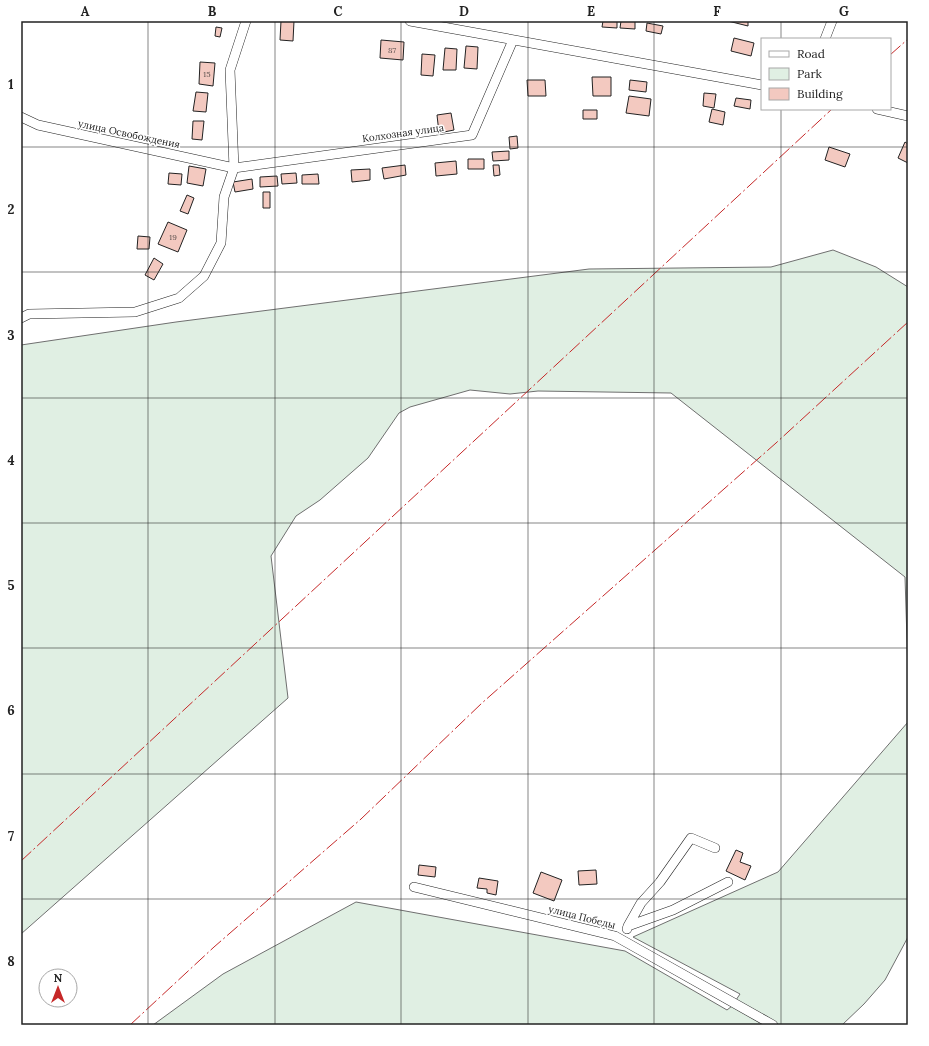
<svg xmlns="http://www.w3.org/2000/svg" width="929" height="1046" font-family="Lora,serif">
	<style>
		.green { fill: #e0efe3; stroke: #6f6f6f }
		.building { fill: #f3c9c0; stroke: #222 }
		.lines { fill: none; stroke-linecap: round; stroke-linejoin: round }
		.minor-casing { stroke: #222; stroke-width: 10 }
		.minor { stroke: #fff; stroke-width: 9 }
		.power { stroke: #c62828; stroke-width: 1; stroke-dasharray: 14 3 2 3; stroke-linecap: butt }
		.grid { fill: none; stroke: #222; stroke-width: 1; stroke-opacity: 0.55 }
		.labels { text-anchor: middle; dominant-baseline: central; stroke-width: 3; stroke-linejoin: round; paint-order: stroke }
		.number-label { font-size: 8px; fill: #564c4a }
		.street-label { font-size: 10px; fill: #222; stroke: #fff }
		.neatline { fill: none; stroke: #222; stroke-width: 1.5 }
		.grid-label { font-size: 13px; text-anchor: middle; font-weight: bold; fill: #222 }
	</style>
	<rect width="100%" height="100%" fill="#fff"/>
	<path class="green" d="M833,250L876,267L908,287V672L905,577L671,393L538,391L510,394L470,390L410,407L399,413L368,458L320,500L296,516L271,556L288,698L21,934V345L176,322L589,269L771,267Z
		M908,722V937L885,980L864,1004L842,1025H153L223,974L356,902L625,951L727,1010L732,1006L740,994L633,937L778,872Z"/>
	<path class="building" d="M281,21H294L293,41L280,40Z
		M603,21H617V28L602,27Z
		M621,21H635V29L620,28Z
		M728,21H748V26Z
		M647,23L663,26L661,34L646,31Z
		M216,27L222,28L220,37L215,36Z
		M734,38L754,43L751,56L731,51Z
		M381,40L404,42L403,60L380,58Z
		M466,46L478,47L477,69L464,68Z
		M445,48L457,49L456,70H443Z
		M422,54L435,55L433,76L421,75Z
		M200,62L215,63L213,86L199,84Z
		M592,77H611V96H593Z
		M527,80H545L546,96H528Z
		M630,80L647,82L646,92L629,90Z
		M196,92L208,93L206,112L193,111Z
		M704,93L716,94L714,108L703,106Z
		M629,96L651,99L649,116L626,113Z
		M736,98L751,100L750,109L734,106Z
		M712,109L725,112L723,125L709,122Z
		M583,110H597V119H583Z
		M451,113L454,130L439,133L437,115Z
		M193,121H204L202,140L192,139Z
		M517,136L518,148L510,149L509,137Z
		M905,142L908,144V163L898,158Z
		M829,147L850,154L845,167L825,160Z
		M509,151V160L493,161L492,152Z
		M468,159H484V169H468Z
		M456,161L457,174L436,176L435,163Z
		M405,165L406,175L384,179L382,168Z
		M493,165H499L500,175L494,176Z
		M189,166L206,169L203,186L187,183Z
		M370,169V180L352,182L351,170Z
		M169,173L182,174L181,185L168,184Z
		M296,173L297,183L282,184L281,174Z
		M318,174L319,184H302V175Z
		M277,176L278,186L260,187V177Z
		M252,179L253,189L235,192L233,182Z
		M263,192H270V208H263Z
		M187,195L194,198L188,214L180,211Z
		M168,222L187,230L178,252L158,244Z
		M138,236L150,237L149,249H137Z
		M154,258L163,264L154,280L145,275Z
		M736,850L743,853L740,862L751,866L745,880L726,871Z
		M419,865L436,867L435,877L418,875Z
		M596,870L597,884L579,885L578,871Z
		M541,872L562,880L554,901L533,893Z
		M479,878L498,881L496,895L487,893V889L477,888Z"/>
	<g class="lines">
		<g class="minor-casing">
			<path id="minor" d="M410,21L762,85
				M825,39L832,21
				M877,109L908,116
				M21,117L38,125L234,168L230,70L246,21
				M21,318L29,314L135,312L179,298L204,276L221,243L224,197L234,168L472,135L513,40
				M414,887L615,936L773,1025
				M628,926L641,903L660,882L691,838L715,848
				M627,929L628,926L673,910L728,882"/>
		</g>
		<use href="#minor" class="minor"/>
		<path class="power" d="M890,55L908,39
			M21,861L832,109
			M130,1025L214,947L361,819L482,703L776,443L908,322"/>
	</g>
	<path class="grid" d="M148,21V1025M275,21V1025M401,21V1025M528,21V1025M654,21V1025M781,21V39M781,109V1025M21,147H908M21,272H908M21,398H908M21,523H908M21,648H908M21,774H908M21,899H908"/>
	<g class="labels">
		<g class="number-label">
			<text x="392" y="50">87</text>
			<text x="207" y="74">15</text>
			<text x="173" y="237">19</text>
		</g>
		<g class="street-label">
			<text transform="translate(403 133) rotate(-8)">Колхозная улица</text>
			<text transform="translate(129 134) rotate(12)">улица Освобождения</text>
			<text transform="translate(582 917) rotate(14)">улица Победы</text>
		</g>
	</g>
	<rect width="929" height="1046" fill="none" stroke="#ffffff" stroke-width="44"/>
	<rect x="761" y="38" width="130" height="72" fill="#ffffff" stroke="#a7a7a7"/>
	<rect x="769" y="51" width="20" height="6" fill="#ffffff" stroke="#a7a7a7"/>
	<text x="797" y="58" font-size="12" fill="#222222">Road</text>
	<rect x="769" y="68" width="20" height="12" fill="#e0efe3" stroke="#a7a7a7"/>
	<text x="797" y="78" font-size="12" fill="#222222">Park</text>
	<rect x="769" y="88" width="20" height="12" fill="#f3c9c0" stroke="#a7a7a7"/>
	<text x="797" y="98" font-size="12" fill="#222222">Building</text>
	<g transform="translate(58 988)"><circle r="19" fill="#ffffff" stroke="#a7a7a7"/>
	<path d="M0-3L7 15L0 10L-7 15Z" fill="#c62828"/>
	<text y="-6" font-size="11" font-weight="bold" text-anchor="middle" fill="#222222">N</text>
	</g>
	<rect x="22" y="22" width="885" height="1002" class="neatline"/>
	<g class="grid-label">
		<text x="85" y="16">A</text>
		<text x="212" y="16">B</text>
		<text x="338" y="16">C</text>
		<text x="464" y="16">D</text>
		<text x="591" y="16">E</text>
		<text x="717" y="16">F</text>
		<text x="844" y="16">G</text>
		<text x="11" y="89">1</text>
		<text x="11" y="214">2</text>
		<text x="11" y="340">3</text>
		<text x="11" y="465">4</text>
		<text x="11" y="590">5</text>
		<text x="11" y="715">6</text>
		<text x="11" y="841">7</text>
		<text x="11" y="966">8</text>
	</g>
</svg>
